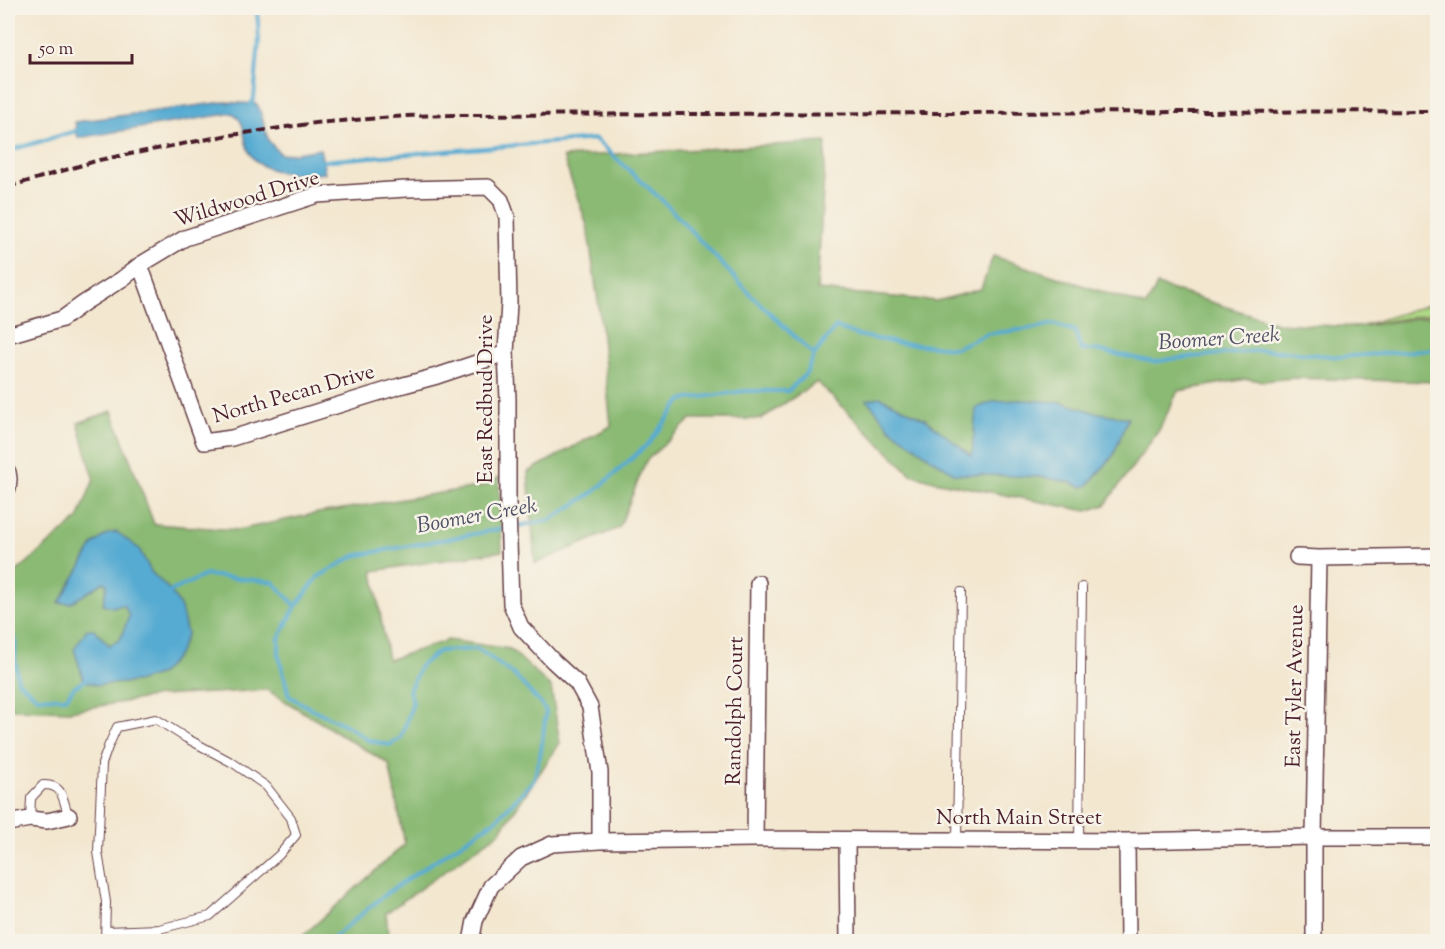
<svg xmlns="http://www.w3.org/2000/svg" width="1445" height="949" font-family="'Sorts Mill Goudy',serif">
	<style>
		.green { fill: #aeda86; stroke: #7c7c58; stroke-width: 1.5 }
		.forest { fill: #8aba73; stroke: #6a6c4f; stroke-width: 1.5 }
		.water { fill: #56abd2; stroke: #50657e; stroke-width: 1.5 }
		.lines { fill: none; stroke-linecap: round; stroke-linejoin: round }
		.stream { stroke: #56abd2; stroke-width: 4 }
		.service-casing { stroke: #633d44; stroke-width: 10 }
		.minor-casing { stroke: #633d44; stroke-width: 18 }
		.service { stroke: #fff; stroke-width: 8 }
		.minor { stroke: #fff; stroke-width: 15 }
		.rail { stroke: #4a1f2b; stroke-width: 4; stroke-dasharray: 9 4.5; stroke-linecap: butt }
		.labels { text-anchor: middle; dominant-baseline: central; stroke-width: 5; stroke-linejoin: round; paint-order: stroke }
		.street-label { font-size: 21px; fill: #4a1f2b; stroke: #f7f3e8 }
		.water-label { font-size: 22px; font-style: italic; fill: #4e5065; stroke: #f7f3e8 }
	</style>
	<rect width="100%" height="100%" fill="#f7f3e8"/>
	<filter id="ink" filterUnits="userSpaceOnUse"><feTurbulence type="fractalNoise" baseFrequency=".0167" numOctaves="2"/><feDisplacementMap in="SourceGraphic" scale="12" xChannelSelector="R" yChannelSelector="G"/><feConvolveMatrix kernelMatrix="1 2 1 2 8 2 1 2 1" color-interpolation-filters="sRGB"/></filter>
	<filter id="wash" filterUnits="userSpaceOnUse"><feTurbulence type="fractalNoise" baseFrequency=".008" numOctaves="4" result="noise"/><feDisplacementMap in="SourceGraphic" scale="24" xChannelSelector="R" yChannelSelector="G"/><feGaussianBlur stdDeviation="1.35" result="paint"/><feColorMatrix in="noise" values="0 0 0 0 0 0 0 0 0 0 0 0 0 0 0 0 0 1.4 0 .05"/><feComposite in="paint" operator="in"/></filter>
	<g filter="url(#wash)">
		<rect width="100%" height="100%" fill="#f3e7d0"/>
		<path class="green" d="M1437,302V313L1364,325Z"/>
		<path class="forest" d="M826,142L817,290L937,301L981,289L993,256L1146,306L1157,285L1277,323L1358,327L1437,315V382L1292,378L1264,381L1246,379L1178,391L1159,430L1105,505L1087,511L934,481L911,474L817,382L761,419H691L646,461L619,528L535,564L528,472L611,426L599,308L587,225L563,157Z
			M112,411L154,524L238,530L318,513L483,486L499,477L502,551L373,571L388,660L448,640L510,649L551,687L560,743L500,832L386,913L389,941H297L405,844L389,764L267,690L159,696L70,711L13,709L8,700V579L78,519L94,479L78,423Z"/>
		<path class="water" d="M224,102L257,104L261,113L268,140L280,154L296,153L320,149L325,173C300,176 255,176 247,146C242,131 247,125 233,113L78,138L75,122Z
			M880,397L925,419L972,456L976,408L995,401L1022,400L1061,402L1093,412L1128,418L1113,456L1087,486L1082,487L1069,482L1041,477L955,474L932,459L891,429L867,400Z
			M117,532L139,549L152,573L171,591L181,608L187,634L178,655L161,674L136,682L97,685L84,681L74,649L87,629H94L109,645L120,640L129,616L124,605L112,607L103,604L107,585L104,582L71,603H59L94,544L107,534Z"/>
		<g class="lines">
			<path class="stream" d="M249,107L254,99L259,40L257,8
				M8,151L79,130
				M319,162L333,160L595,139L664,202L750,294L814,355
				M513,527L550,520L594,492L649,443L682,400L744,391H788L806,374L814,355L836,327L857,335L897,343L955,348L987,334L1035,328L1053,324L1075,331L1081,350H1096L1154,362L1171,359L1267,350L1340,357L1438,349
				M169,594L171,591L206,575L273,582L296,606
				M8,625L15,641V659L18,681L37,697L66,698L74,687L86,680
				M328,942L387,893L497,819L534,780L541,751L546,712L542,705L514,675L478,649L439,651L420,666L409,691L413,702L401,738L389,745L368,740L347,726L308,707L289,696L279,656V638L296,606L318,577L354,556L506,528"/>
		</g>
	</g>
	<g filter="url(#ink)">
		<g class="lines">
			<g class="service-casing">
				<path id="service" d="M30,819L31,798L43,785C65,784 62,801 69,816
					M957,840L961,592
					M1079,841L1082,587
					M105,942L106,902L98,852L102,764L108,747L117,727L156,719L186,738L233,763L266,786L291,818L296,835L279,855L210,916L159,929L106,931"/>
			</g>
			<g class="minor-casing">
				<path id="minor" d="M140,265L204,442L232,438L400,386L437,376L506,353
					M8,335L62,319L84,303L122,279L140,265L185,238L317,195L406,189L488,187L501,200L507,217L509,303L506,353L508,399V510L511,604L521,627L553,661L577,683L590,707L600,772V841
					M8,472L9,479L8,488
					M1297,557L1319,558L1438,556
					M8,823L30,819L47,821L69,816
					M755,839L758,583
					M847,840L848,942
					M1127,841L1128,942
					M471,942L475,921L491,886L521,858L552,844L600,841L755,839L1127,841L1314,837H1438
					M1314,942V837L1319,558"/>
			</g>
			<use href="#service" class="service"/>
			<use href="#minor" class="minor"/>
			<path class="rail" d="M8,187L99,160L224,136L315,123L407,116L458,115L1438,111"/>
		</g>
	</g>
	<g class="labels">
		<g class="street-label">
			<text transform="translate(247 200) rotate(-17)">Wildwood Drive</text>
			<text transform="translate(294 395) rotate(-16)">North Pecan Drive</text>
			<text transform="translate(487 399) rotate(-90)">East Redbud Drive</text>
			<text transform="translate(1296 686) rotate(-89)">East Tyler Avenue</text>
			<text transform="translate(736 711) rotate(-89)">Randolph Court</text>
			<text x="1019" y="819">North Main Street</text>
		</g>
		<g class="water-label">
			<text transform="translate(1219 340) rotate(-4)">Boomer Creek</text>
			<text transform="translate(477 517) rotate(-10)">Boomer Creek</text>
		</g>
	</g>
	<rect width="1445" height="949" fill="none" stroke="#f7f3e8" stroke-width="30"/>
	<path d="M30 54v9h102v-9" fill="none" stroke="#4a1f2b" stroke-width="3"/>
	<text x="39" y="54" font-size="18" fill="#4a1f2b" stroke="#f7f3e8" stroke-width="4.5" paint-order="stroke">50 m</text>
</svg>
